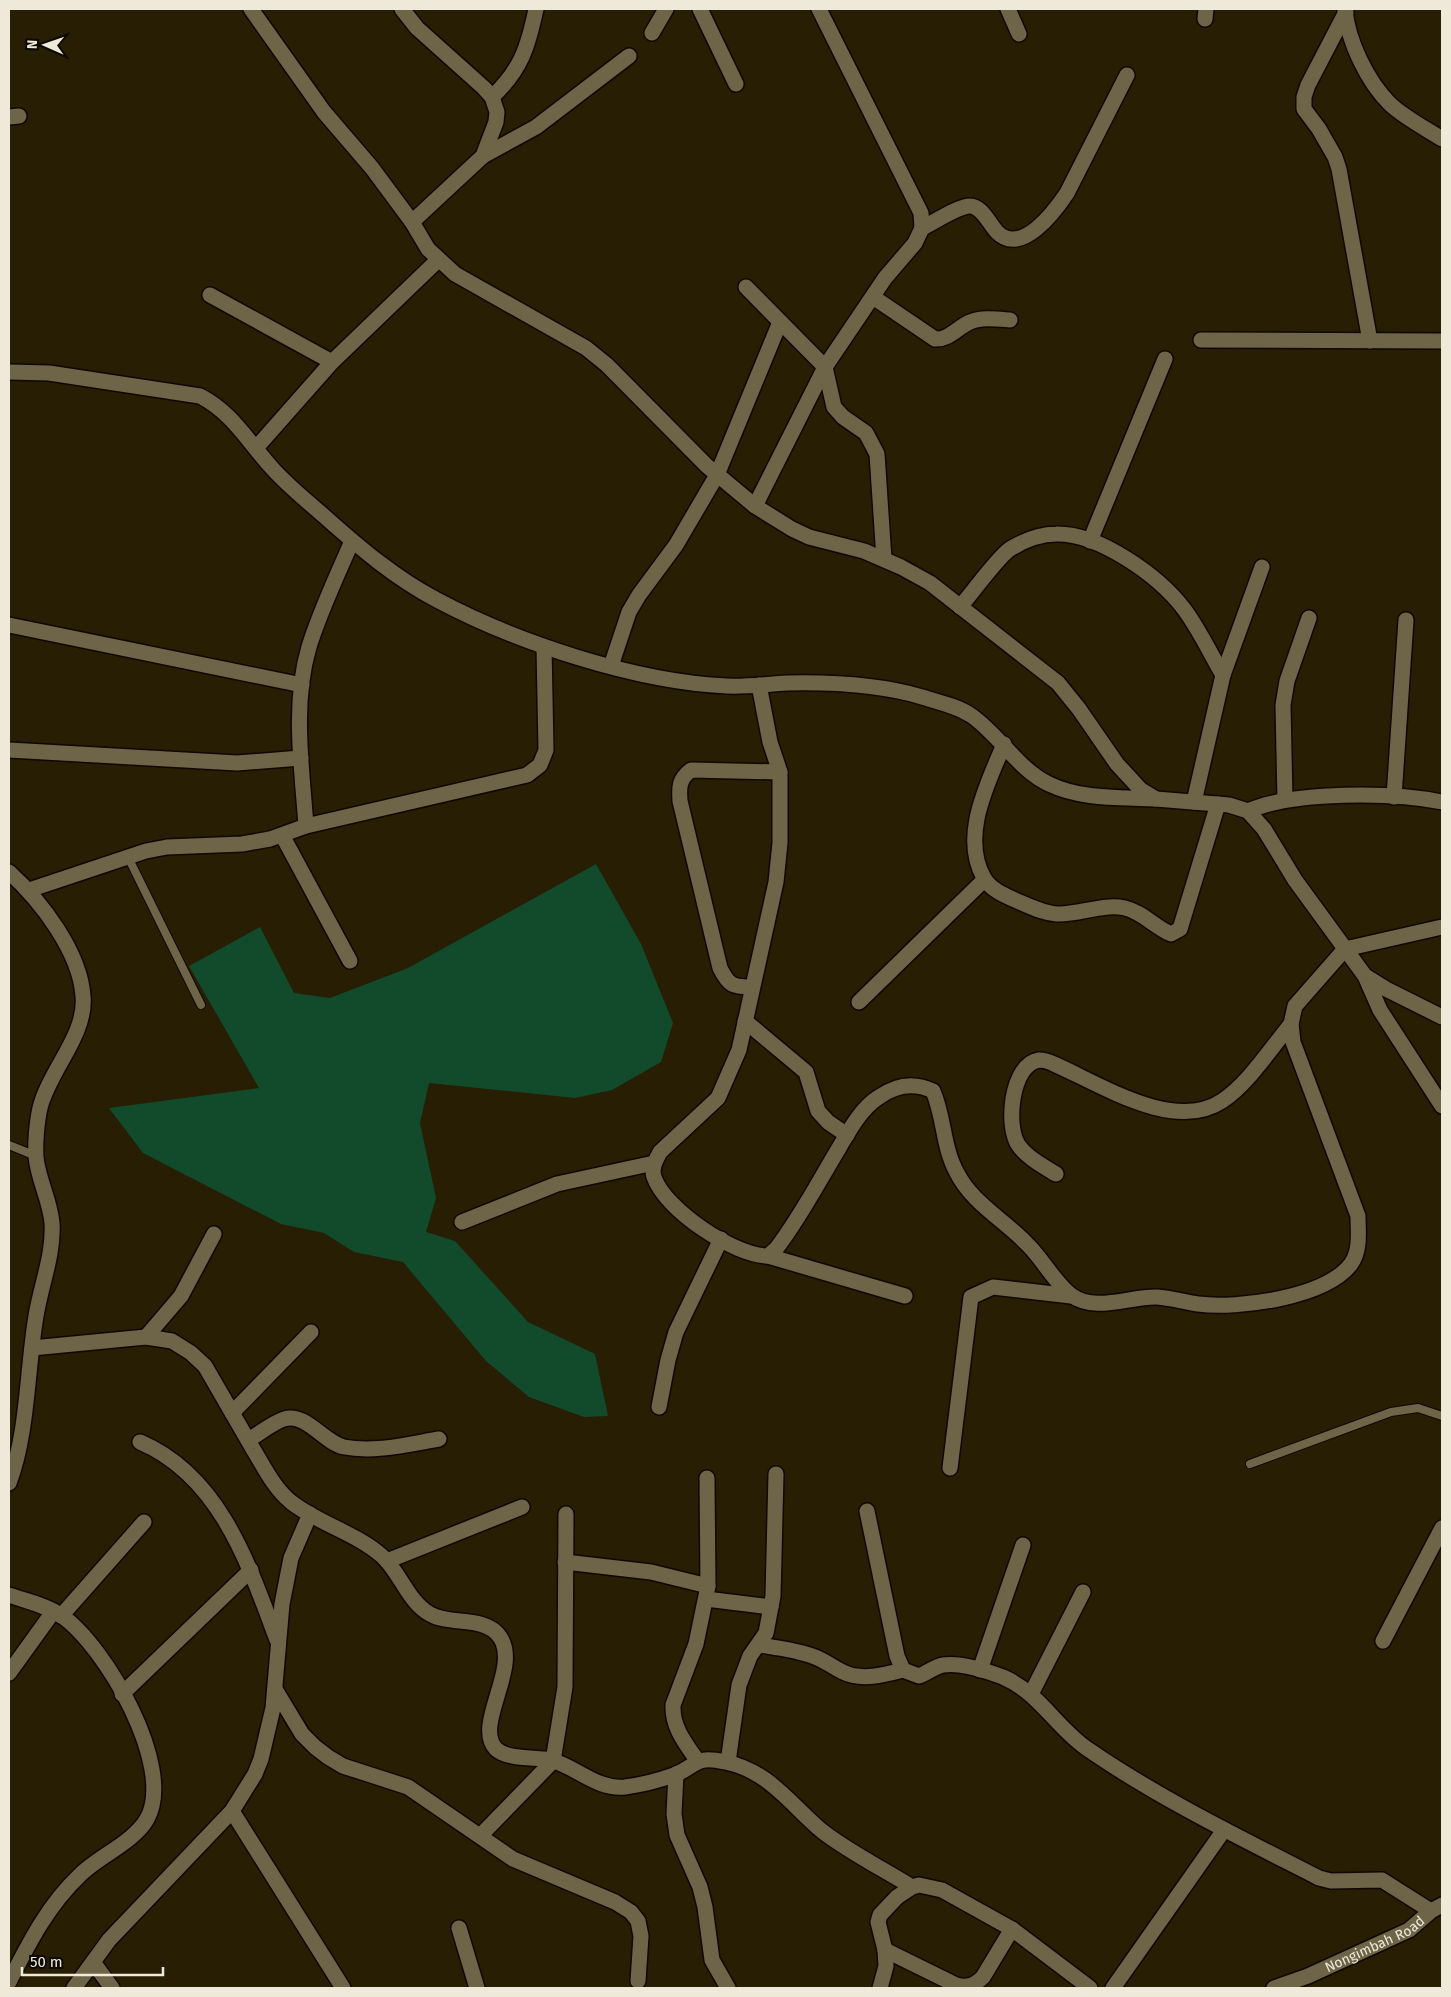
<svg xmlns="http://www.w3.org/2000/svg" width="1451" height="1997" font-family="'Fira Sans',sans-serif">
	<style>
		.green { fill: #114b2c }
		.lines { fill: none; stroke-linecap: round; stroke-linejoin: round }
		.lane-casing { stroke: #100800; stroke-width: 10 }
		.street-casing { stroke: #100800; stroke-width: 18 }
		.secondary-casing { stroke: #100800; stroke-width: 18 }
		.lane { stroke: #6e6448; stroke-width: 8 }
		.street { stroke: #6e6448; stroke-width: 15 }
		.secondary { stroke: #6e6448; stroke-width: 15 }
		.labels { text-anchor: middle; dominant-baseline: central; stroke-width: 5; stroke-linejoin: round; paint-order: stroke }
		.street-label { font-size: 14px; fill: #efe9d9; stroke: #0c0902 }
	</style>
	<rect width="100%" height="100%" fill="#271e03"/>
	<path class="green" d="M596,864L641,944L673,1023L661,1062L612,1090L575,1098L429,1083L420,1123L436,1198L426,1232L455,1241L528,1322L595,1354L608,1416L584,1417L529,1397L486,1361L403,1262L354,1252L324,1233L281,1224L143,1153L109,1108L259,1088L189,966L260,927L294,993L330,998L408,968Z"/>
	<g class="lines">
		<g class="lane-casing">
			<path id="lane" d="M128,857L201,1005
				M9,1145L36,1156
				M1250,1464L1391,1412L1418,1408L1442,1416"/>
		</g>
		<g class="street-casing">
			<g id="street">
				<path d="M402,9L417,28L484,88L492,97L497,112L496,122L483,156L412,222"/>
				<path d="M700,9L736,84"/>
				<path d="M1008,9L1019,34"/>
				<path d="M1345,10C1348,41 1367,81 1390,104C1405,118 1425,128 1442,139"/>
				<path d="M1346,12L1308,85L1304,97V109L1319,129L1335,157L1339,169L1370,341"/>
				<path d="M1205,19L1206,9"/>
				<path d="M652,33L666,9"/>
				<path d="M492,97C521,70 528,47 536,9"/>
				<path d="M9,117L19,116"/>
				<path d="M483,156L536,127L629,56"/>
				<path d="M922,228C933,223 958,206 970,206C982,206 990,225 997,232C1021,257 1055,211 1067,193L1127,75"/>
				<path d="M746,287L825,367L834,407L843,417L866,433L877,454L884,559"/>
				<path d="M210,295L332,362"/>
				<path d="M873,297L935,339C949,340 958,327 970,322C982,317 997,319 1010,320"/>
				<path d="M1201,340L1442,341"/>
				<path d="M9,372L49,373L200,396C233,413 248,442 272,468C288,486 307,501 324,516C360,548 395,578 437,600C518,643 636,682 727,686C747,687 767,684 787,683C832,682 879,684 922,697C938,702 958,706 972,716C1000,736 1019,770 1049,784C1082,800 1121,797 1156,799"/>
				<path d="M256,448L332,362L438,260"/>
				<path d="M755,506L825,367L885,278L915,243L922,228L921,213L819,9"/>
				<path d="M1090,541L1165,359"/>
				<path d="M960,607C972,593 998,557 1010,549C1023,541 1040,534 1056,534C1099,533 1159,576 1184,609C1199,629 1210,653 1223,675"/>
				<path d="M9,625L302,685"/>
				<path d="M611,666L629,612L639,595L676,545L717,475L780,322"/>
				<path d="M759,685L770,742L780,772V843L776,882L739,1050L718,1098L660,1152C656,1160 651,1168 654,1177C665,1210 735,1256 768,1256L776,1249C800,1218 819,1181 839,1148C849,1131 861,1108 879,1097C896,1085 914,1082 933,1091C944,1116 943,1147 956,1171C972,1204 1005,1220 1029,1246C1043,1260 1056,1284 1071,1295C1095,1313 1130,1296 1157,1297C1171,1298 1184,1302 1198,1304C1238,1309 1325,1298 1351,1264C1361,1250 1358,1231 1358,1216L1293,1042L1291,1024L1295,1006L1345,949L1442,927"/>
				<path d="M1004,744C988,783 960,836 984,878C990,889 1004,895 1015,900C1029,906 1042,913 1057,914C1079,915 1103,903 1125,908C1142,912 1155,927 1171,934L1180,929L1218,804"/>
				<path d="M9,750L237,763L301,758"/>
				<path d="M1394,797L1406,620"/>
				<path d="M1285,800L1283,705L1287,681L1309,618"/>
				<path d="M1194,802L1223,675L1262,567"/>
				<path d="M1248,811C1294,791 1393,792 1442,802"/>
				<path d="M306,826C302,768 292,704 309,647C320,611 337,576 352,541"/>
				<path d="M282,835L350,961"/>
				<path d="M29,890L146,851L167,847L242,844L270,839L306,826L527,775L540,765L546,750L544,647"/>
				<path d="M752,987C733,987 729,986 720,968L680,801C679,787 679,779 691,770L780,772"/>
				<path d="M859,1002L984,880"/>
				<path d="M745,1021L806,1072L818,1111L828,1122L847,1135"/>
				<path d="M1056,1174C1043,1166 1028,1158 1019,1146C1005,1127 1011,1064 1039,1060C1044,1060 1050,1062 1054,1064C1100,1084 1174,1133 1222,1101C1248,1084 1271,1048 1291,1024"/>
				<path d="M462,1222L557,1184L654,1163"/>
				<path d="M768,1256L905,1296"/>
				<path d="M146,1337L181,1296L214,1234"/>
				<path d="M32,1348L146,1337L172,1341L191,1353L205,1366C221,1394 237,1421 253,1449C264,1467 274,1488 291,1502C319,1524 356,1533 382,1556C400,1572 408,1602 430,1614C450,1626 485,1615 500,1637C521,1668 473,1725 496,1749C508,1760 535,1757 550,1760C576,1766 596,1790 625,1787C640,1785 660,1780 674,1775C698,1766 693,1755 725,1762C768,1770 791,1805 822,1831C849,1852 883,1869 912,1887"/>
				<path d="M659,1407L668,1360L676,1332L721,1239"/>
				<path d="M232,1413L311,1332"/>
				<path d="M248,1440C259,1434 272,1423 284,1419C306,1412 324,1443 344,1447C375,1453 409,1444 439,1439"/>
				<path d="M140,1442C220,1476 249,1565 277,1640"/>
				<path d="M950,1468L971,1297L993,1287L1071,1296"/>
				<path d="M867,1511L897,1656L903,1670L919,1676C927,1673 936,1666 943,1665C961,1662 987,1671 1003,1677C1040,1693 1057,1729 1089,1750C1162,1800 1241,1838 1319,1878L1331,1881L1382,1880L1431,1911"/>
				<path d="M387,1561L522,1507"/>
				<path d="M565,1562L651,1572L708,1586"/>
				<path d="M706,1599L771,1607"/>
				<path d="M61,1616L144,1522"/>
				<path d="M1383,1641L1442,1528"/>
				<path d="M759,1645C778,1648 797,1650 815,1657C825,1661 833,1667 843,1672C861,1681 884,1675 903,1670"/>
				<path d="M980,1670L1023,1545"/>
				<path d="M9,1673L53,1612"/>
				<path d="M275,1689L302,1734L315,1747L328,1757L343,1766L408,1787L513,1859L615,1902L631,1912L638,1921L641,1936L638,1981"/>
				<path d="M122,1694L251,1570"/>
				<path d="M1031,1694L1083,1592"/>
				<path d="M697,1760C685,1743 672,1727 673,1705L696,1644L708,1586L707,1478"/>
				<path d="M728,1762L739,1685L750,1656L766,1633L773,1596L776,1474"/>
				<path d="M676,1774L674,1814L677,1835L700,1887L705,1907L712,1960L728,1988"/>
				<path d="M232,1811L343,1988"/>
				<path d="M481,1835L553,1761L565,1687L566,1514"/>
				<path d="M459,1928L477,1988"/>
				<path d="M885,1950L956,1985C967,1988 974,1986 983,1977L1012,1929"/>
				<path d="M93,1962L112,1988"/>
				<path d="M74,1988L109,1940L232,1811L255,1774L261,1759L273,1708L282,1604L291,1558L310,1514"/>
				<path d="M880,1988L886,1966L885,1950L878,1922L880,1915L897,1897L912,1887L919,1885L942,1890L1012,1929L1090,1988"/>
				<path d="M1113,1988L1224,1830"/>
				<path id="s1" d="M1274,1988L1308,1976L1409,1930L1431,1911L1442,1905"/>
			</g>
		</g>
		<g class="secondary-casing">
			<path id="secondary" d="M251,9L324,112L372,168L412,222L428,249L455,274L586,348L607,365L707,466L755,506L792,529L809,537L864,551L901,567L930,583L1058,683L1079,709L1117,764L1141,790L1156,799L1229,805L1248,811L1264,829L1295,880L1365,976L1380,1010L1442,1106
				M9,872C41,901 80,952 83,996C87,1034 49,1071 40,1108C37,1121 35,1143 36,1157C38,1179 50,1200 52,1223C54,1254 41,1285 36,1316C27,1369 28,1433 9,1483
				M1365,976L1386,989L1442,1017
				M9,1595C26,1601 46,1605 62,1616C105,1646 176,1767 147,1819C134,1842 99,1856 80,1875C48,1905 29,1943 9,1982"/>
		</g>
		<use href="#lane" class="lane"/>
		<use href="#street" class="street"/>
		<use href="#secondary" class="secondary"/>
	</g>
	<g class="labels">
		<g class="street-label">
			<text stroke="none"><textPath href="#s1" startOffset="110">Nongimbah Road</textPath></text>
		</g>
	</g>
	<rect width="1451" height="1997" fill="none" stroke="#efe9d9" stroke-width="20"/>
	<g transform="translate(45 45) rotate(272)" stroke="#0c0902" stroke-width="4" paint-order="stroke">
	<path d="M0-4L9 19L0 12L-9 19Z" fill="#efe9d9"/>
	<text y="-8" font-size="14" font-weight="bold" text-anchor="middle" fill="#efe9d9">N</text>
	</g>
	<path d="M22 1967v8h141v-8" fill="none" stroke="#efe9d9" stroke-width="2.5"/>
	<text x="30" y="1967" font-size="15" fill="#efe9d9" stroke="#0c0902" stroke-width="4" paint-order="stroke">50 m</text>
</svg>
